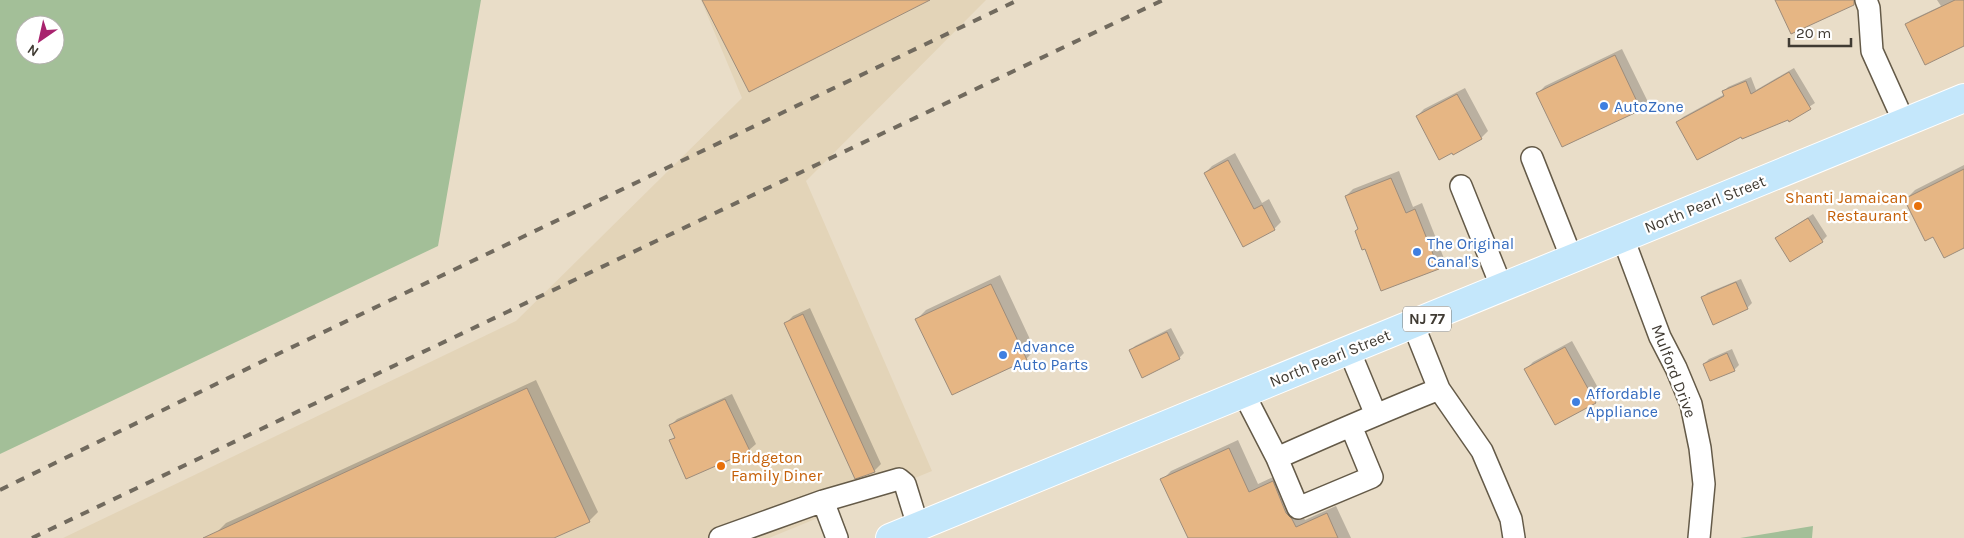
<svg xmlns="http://www.w3.org/2000/svg" width="1964" height="538" font-family="Karla,sans-serif">
	<style>
		.built { fill: #e3d4b8 }
		.green { fill: #a3bf98; fill-rule: evenodd }
		.shadow { fill: #0003 }
		.building { fill: #e6b684; stroke: #9d8c7b }
		.lines { fill: none; stroke-linecap: round; stroke-linejoin: round }
		.minor-casing { stroke: #645a48; stroke-width: 24 }
		.major-casing { stroke: #fff; stroke-width: 30 }
		.minor { stroke: #fff; stroke-width: 21 }
		.major { stroke: #c4e7fb; stroke-width: 28 }
		.rail { stroke: #716a5e; stroke-width: 4; stroke-dasharray: 9 9; stroke-linecap: butt }
		.shop-dot { fill: #3f7fe0; stroke: #fff; stroke-width: 2 }
		.food-dot { fill: #e8710a; stroke: #fff; stroke-width: 2 }
		.labels { text-anchor: middle; dominant-baseline: central; stroke-width: 4.5; stroke-linejoin: round; paint-order: stroke }
		.shield { fill: #fff; stroke: #797670; stroke-width: 1 }
		.shield-label { font-size: 15px; font-weight: bold; fill: #403b33 }
		.shop-label { font-size: 16px; fill: #366cbe; stroke: #fff; text-anchor: start }
		.food-label { font-size: 16px; fill: #c56008; stroke: #fff; text-anchor: end }
		.street-label { font-size: 16px; fill: #403b33; stroke: #fff }
	</style>
	<rect width="100%" height="100%" fill="#e9ddc8"/>
	<path class="built" d="M701,0H986L806,181L932,471L769,538H63L516,321L742,98Z"/>
	<path class="green" d="M0,0H481L438,246L0,454ZM25,25H55V55H25Z
		M1813,526L1812,538H1740Z"/>
	<path class="shadow" d="M1937,0H1964V46L1906,25L1911,20L1941,6Z
		M1622,49L1648,102L1641,109L1563,145L1538,93L1545,86Z
		M1794,68L1815,103L1789,120V119L1742,135L1678,122L1683,117L1725,94L1724,91L1728,87L1751,77L1756,90Z
		M1465,88L1488,131L1481,138L1417,116L1424,109Z
		M1235,153L1262,203L1269,199L1281,222L1274,229L1205,173L1212,166Z
		M1964,165V246L1934,235L1906,199L1915,190Z
		M1399,171L1413,207L1422,203L1445,261L1438,268L1359,228L1346,196L1353,189Z
		M1813,214L1827,236L1822,241L1776,238Z
		M1000,275L1035,350L1026,359L953,393L917,319L926,310Z
		M1741,279L1752,303L1747,308L1703,298L1707,293Z
		M810,308L881,464L874,471L786,323L793,316Z
		M1171,328L1184,353L1179,358L1130,351L1135,346Z
		M1572,341L1602,395L1595,402L1526,369L1533,362Z
		M1732,349L1739,365L1734,370L1704,364L1709,359Z
		M536,380L598,512L589,521L551,538H220L217,532L226,523Z
		M732,394L756,444L749,450L671,441L675,436L670,426L677,419Z
		M1238,440L1258,484L1282,473L1305,520L1336,506L1351,538H1189L1162,480L1171,471Z"/>
	<path class="building" d="M702,0H930L749,92Z
		M1775,0H1854V5L1791,34Z
		M1955,0H1964V46L1925,65L1905,24Z
		M1615,55L1641,110L1562,147L1536,93Z
		M1789,72L1811,109L1789,122L1788,120L1742,139L1741,137L1697,160L1676,122L1724,96L1722,91L1746,81L1751,94Z
		M1457,94L1482,139L1453,155L1452,153L1439,160L1416,116Z
		M1228,160L1254,209L1262,205L1275,230L1243,247L1204,173Z
		M1964,169V248L1944,258L1933,237L1925,241L1904,199Z
		M1391,178L1406,213L1415,209L1439,269L1381,291L1365,249L1362,250L1355,231L1358,229L1345,196Z
		M1808,218L1823,242L1790,262L1775,238Z
		M1736,282L1748,309L1713,325L1701,297Z
		M991,284L1027,360L952,395L915,319Z
		M803,314L875,472L867,475L855,479L784,323Z
		M1167,332L1180,359L1142,378L1129,350Z
		M1565,347L1596,403L1555,425L1524,369Z
		M1727,353L1735,371L1710,381L1703,364Z
		M527,388L590,522L554,538H203Z
		M725,399L750,451L686,479L669,440L675,438L669,425Z
		M1229,448L1249,492L1273,481L1286,513L1292,519L1296,527L1327,513L1338,538H1188L1160,479Z"/>
	<g class="lines">
		<g class="minor-casing">
			<path id="minor" d="M1866,0L1869,8L1872,51L1904,122
				M1532,158L1572,259
				M1461,186L1502,288
				M1623,238L1660,337L1676,368L1691,404L1700,448L1704,484L1699,538
				M1349,350L1376,415
				M1439,389L1482,451L1511,519L1514,538
				M1244,394L1277,458
				M1351,426L1372,477L1298,508L1277,458C1331,434 1384,411 1439,389L1413,324
				M823,501L899,479L905,484L918,526
				M720,538L823,501L837,538"/>
		</g>
		<g class="major-casing">
			<path id="major" d="M890,538L1964,98"/>
		</g>
		<use href="#minor" class="minor"/>
		<use href="#major" class="major"/>
		<path class="rail" d="M0,490L259,363L1018,0
			M32,538L1163,0"/>
	</g>
	<g class="shop-dot">
		<circle cx="1604" cy="106" r="5"/>
		<circle cx="1417" cy="252" r="5"/>
		<circle cx="1003" cy="355" r="5"/>
		<circle cx="1576" cy="402" r="5"/>
	</g>
	<g class="food-dot">
		<circle cx="1918" cy="206" r="5"/>
		<circle cx="721" cy="466" r="5"/>
	</g>
	<g class="labels">
		<rect class="shield" x="1403" y="306.5" width="48" height="25" rx="4"/>
		<g class="shield-label">
			<text x="1427" y="319">NJ 77</text>
		</g>
		<g class="shop-label">
			<text x="1614" y="106">AutoZone</text>
			<text x="1427" y="243">The Original<tspan x="1427" dy="18">Canal's</tspan></text>
			<text x="1013" y="346">Advance<tspan x="1013" dy="18">Auto Parts</tspan></text>
			<text x="1586" y="393">Affordable<tspan x="1586" dy="18">Appliance</tspan></text>
		</g>
		<g class="food-label">
			<text x="1908" y="197">Shanti Jamaican<tspan x="1908" dy="18">Restaurant</tspan></text>
			<text x="731" y="457" text-anchor="start">Bridgeton<tspan x="731" dy="18">Family Diner</tspan></text>
		</g>
		<g class="street-label">
			<text transform="translate(1705 204) rotate(-22)">North Pearl Street</text>
			<text transform="translate(1330 358) rotate(-22)">North Pearl Street</text>
			<text transform="translate(1674 371) rotate(69)">Mulford Drive</text>
		</g>
	</g>
	<g transform="translate(40 40) rotate(214)"><circle r="24" fill="#ffffff" stroke="#b3b1ad"/>
	<path d="M0-4L9 19L0 12L-9 19Z" fill="#a8236e"/>
	<text y="-8" font-size="14" font-weight="bold" text-anchor="middle" fill="#403b33">N</text>
	</g>
	<path d="M1789 38v8h62v-8" fill="none" stroke="#403b33" stroke-width="2.5"/>
	<text x="1796" y="38" font-size="15" fill="#403b33" stroke="#ffffff" stroke-width="4" paint-order="stroke">20 m</text>
</svg>
